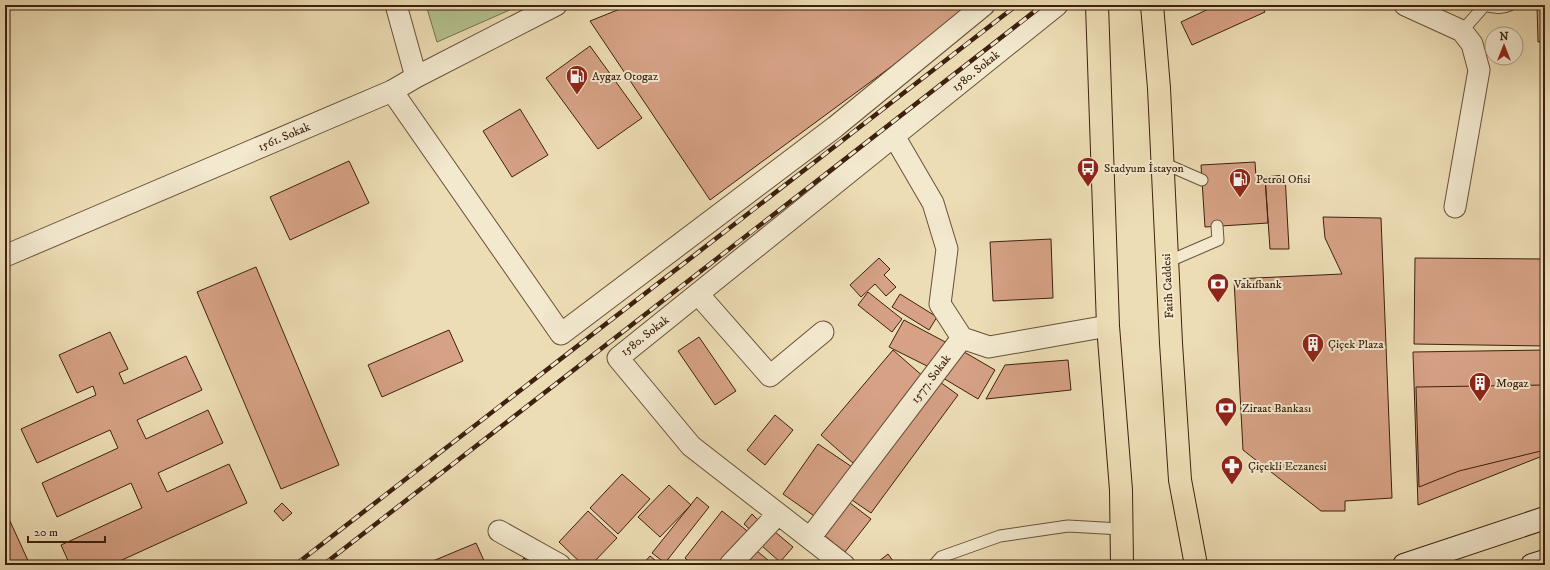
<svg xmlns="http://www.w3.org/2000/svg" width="1550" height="570" font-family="'IM FELL DW Pica',serif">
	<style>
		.green { fill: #b4c290; stroke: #78724f }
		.building { fill: #d6a185; stroke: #3d210e }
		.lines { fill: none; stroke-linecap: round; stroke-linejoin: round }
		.lane-casing { stroke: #695038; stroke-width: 13 }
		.street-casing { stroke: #695038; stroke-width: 23 }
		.secondary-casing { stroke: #3d210e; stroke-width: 24 }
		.primary-casing { stroke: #3d210e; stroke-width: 24 }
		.lane { stroke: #f3e9cf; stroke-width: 11 }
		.street { stroke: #f3e9cf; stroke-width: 21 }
		.secondary { stroke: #f3e9cf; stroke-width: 22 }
		.primary { stroke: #edddb5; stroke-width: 22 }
		.rail-casing { stroke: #3d210e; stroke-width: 4.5 }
		.rail { stroke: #f3e9cf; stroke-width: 3; stroke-dasharray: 9; stroke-linecap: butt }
		.labels { text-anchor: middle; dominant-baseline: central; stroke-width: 4; stroke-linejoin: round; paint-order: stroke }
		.street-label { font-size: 12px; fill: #3d210e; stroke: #f3e9cf }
		.poi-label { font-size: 12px; fill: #3d210e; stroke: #f3e9cf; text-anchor: start }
	</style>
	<rect width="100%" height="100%" fill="#edddb5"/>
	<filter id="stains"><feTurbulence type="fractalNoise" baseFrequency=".005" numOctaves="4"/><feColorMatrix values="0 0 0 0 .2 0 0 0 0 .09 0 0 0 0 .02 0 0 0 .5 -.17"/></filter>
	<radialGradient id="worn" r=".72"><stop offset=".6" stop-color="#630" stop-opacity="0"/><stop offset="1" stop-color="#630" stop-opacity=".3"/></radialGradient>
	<path class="green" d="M426,5H521L437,42Z"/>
	<path class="building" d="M630,5H975L710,200L590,21Z
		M1217,5H1261L1265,12L1192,45L1181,22Z
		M1537,5H1545V41L1538,42Z
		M590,46L642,118L598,149L546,78Z
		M520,109L548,155L512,177L483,131Z
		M349,161L369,203L290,240L270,197Z
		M1255,162L1256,177H1265L1268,223L1205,227L1201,165Z
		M1285,175L1289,249H1270L1265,177Z
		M1323,217L1381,218L1392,498L1345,501V511H1321L1243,450L1234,279L1342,274L1325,238Z
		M1051,239L1053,298L993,301L990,242Z
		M879,258L890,269L884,275L896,287L886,296L875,284L861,297L850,285Z
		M1415,258L1545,259V346L1414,344Z
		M256,267L339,465L281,489L197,292Z
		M868,292L902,319L892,332L858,305Z
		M900,294L937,317L929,330L892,307Z
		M904,320L949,344L935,370L889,347Z
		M449,330L463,361L382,397L368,365Z
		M110,332L128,369L119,373L124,384L186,356L202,390L137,420L146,439L208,410L223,443L158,473L167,492L229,464L247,503L111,565H70L61,545L142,508L131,483L57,517L42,483L118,448L110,430L37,463L21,429L96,395L93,386L77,393L59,355Z
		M699,337L736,391L715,405L678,351Z
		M959,349L995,370L978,399L943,378Z
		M893,350L925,378L853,463L821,435Z
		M1545,350V455L1418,505L1413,352Z
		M1068,360L1071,390L986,399L1005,365Z
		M940,382L958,395L871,513L852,500Z
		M1545,385V450L1459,471L1419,487L1416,387Z
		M775,415L793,430L765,465L747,450Z
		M818,444L855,469L820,520L783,494Z
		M622,474L650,499L618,534L590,508Z
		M669,485L691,505L660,537L638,517Z
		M697,497L709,507L665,563L652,553Z
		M282,503L292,513L283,521L274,511Z
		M850,503L871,519L845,552L825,536Z
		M588,511L617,538L591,565H583L559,542Z
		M722,511L751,534L726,565H693L685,558Z
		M752,514L764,526L756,535L744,524Z
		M9,519L30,565H5V521Z
		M774,531L793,547L780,562L762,546Z
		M476,543L486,565H429L428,563Z
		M757,551L769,561L766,565H744Z
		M888,554L896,565H874Z
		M650,556L661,565H642Z
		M524,558L530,565H517Z
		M684,560L690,565H679Z"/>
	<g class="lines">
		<g class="lane-casing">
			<path id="lane" d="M1485,5C1494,8 1501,9 1510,5
				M1462,31L1485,5
				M1163,163L1202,180
				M1167,262L1218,240L1217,226
				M934,565L941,557L1000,536L1068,526L1121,529"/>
		</g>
		<g class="street-casing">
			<path id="street" d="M396,5L416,77
				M1405,5L1462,31L1472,44L1479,70L1455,207
				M392,91L561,334L835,127L984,5
				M894,136L933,203L947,249L940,304L962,338
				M5,256L392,91L416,77L556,5
				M698,294L770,376L823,332
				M499,531L560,565
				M810,538L962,338L989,347L1108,326
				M730,565L778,514
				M844,565L691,446L618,358L1057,5"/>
		</g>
		<g class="secondary-casing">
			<path id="secondary" d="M1404,565L1545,518
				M1532,565L1545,561"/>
		</g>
		<g class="primary-casing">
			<path id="primary" d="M1097,5L1108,326L1121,490L1122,565
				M1152,5L1159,88L1171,343L1180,480L1196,565"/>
		</g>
		<use href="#lane" class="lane"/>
		<use href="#street" class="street"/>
		<use href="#secondary" class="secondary"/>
		<use href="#primary" class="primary"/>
		<g class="rail-casing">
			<path id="rail" d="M295,565L1017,5
				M323,565L1043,5"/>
		</g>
		<use href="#rail" class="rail"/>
	</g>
	<defs>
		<g id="fuel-pin" transform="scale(1.15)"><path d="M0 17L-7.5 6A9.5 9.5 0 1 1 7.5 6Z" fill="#8f2418" stroke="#f3e9cf"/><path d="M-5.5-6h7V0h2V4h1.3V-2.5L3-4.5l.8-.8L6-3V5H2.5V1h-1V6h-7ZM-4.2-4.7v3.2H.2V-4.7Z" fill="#fff"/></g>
		<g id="bus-pin" transform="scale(1.15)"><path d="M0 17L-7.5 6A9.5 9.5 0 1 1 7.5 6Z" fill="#8f2418" stroke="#f3e9cf"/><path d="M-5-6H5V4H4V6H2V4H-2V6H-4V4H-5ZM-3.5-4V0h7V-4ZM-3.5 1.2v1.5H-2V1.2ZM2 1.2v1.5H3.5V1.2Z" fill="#fff"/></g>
		<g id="bank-pin" transform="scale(1.15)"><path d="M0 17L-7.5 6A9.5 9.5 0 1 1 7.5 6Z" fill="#8f2418" stroke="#f3e9cf"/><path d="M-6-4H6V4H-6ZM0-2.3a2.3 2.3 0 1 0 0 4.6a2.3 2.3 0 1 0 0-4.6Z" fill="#fff"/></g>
		<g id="building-pin" transform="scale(1.15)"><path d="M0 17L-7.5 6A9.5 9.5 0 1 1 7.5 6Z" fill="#8f2418" stroke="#f3e9cf"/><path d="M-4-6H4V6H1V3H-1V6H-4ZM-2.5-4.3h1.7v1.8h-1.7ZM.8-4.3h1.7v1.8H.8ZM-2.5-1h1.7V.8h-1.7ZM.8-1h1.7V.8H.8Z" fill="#fff"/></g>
		<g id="pharmacy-pin" transform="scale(1.15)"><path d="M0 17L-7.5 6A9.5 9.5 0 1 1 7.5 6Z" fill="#8f2418" stroke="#f3e9cf"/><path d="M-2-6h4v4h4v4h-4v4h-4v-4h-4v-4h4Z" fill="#fff"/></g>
	</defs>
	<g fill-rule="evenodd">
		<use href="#fuel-pin" x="577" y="76"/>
		<use href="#bus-pin" x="1088" y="168"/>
		<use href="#fuel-pin" x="1240" y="179"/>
		<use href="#bank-pin" x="1218" y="284"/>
		<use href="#building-pin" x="1313" y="344"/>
		<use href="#building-pin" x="1480" y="383"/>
		<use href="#bank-pin" x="1226" y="408"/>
		<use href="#pharmacy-pin" x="1232" y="466"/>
	</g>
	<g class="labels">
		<g class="street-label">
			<text transform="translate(976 71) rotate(-39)">1580. Sokak</text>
			<text transform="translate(284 137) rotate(-23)">1561. Sokak</text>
			<text transform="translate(1168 286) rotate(-93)">Fatih Caddesi</text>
			<text transform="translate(645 336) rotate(-38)">1580. Sokak</text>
			<text transform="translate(931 379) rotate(-53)">1577. Sokak</text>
		</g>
		<g class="poi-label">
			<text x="592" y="76">Aygaz Otogaz</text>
			<text x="1104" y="168">Stadyum İstayon</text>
			<text x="1256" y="179">Petrol Ofisi</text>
			<text x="1234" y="284">Vakıfbank</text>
			<text x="1328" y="344">Çiçek Plaza</text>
			<text x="1496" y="383">Mogaz</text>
			<text x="1242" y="408">Ziraat Bankası</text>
			<text x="1248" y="466">Çiçekli Eczanesi</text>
		</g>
	</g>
	<rect width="1550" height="570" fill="none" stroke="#edddb5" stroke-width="20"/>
	<rect x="6" y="6" width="1538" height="558" fill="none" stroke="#3d210e" stroke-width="2"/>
	<rect x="10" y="10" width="1530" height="550" fill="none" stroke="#3d210e"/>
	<g transform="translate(1504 46)"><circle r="19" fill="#f3e9cf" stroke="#aa9982"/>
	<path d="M0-3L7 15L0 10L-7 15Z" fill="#8f2418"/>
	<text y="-6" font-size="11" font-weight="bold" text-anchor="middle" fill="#3d210e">N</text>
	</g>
	<path d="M28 536v6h77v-6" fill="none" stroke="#3d210e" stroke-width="2"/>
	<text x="34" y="536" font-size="12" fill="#3d210e" stroke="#f3e9cf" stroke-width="3" paint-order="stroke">20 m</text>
	<rect width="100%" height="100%" filter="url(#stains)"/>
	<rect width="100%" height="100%" fill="url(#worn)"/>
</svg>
